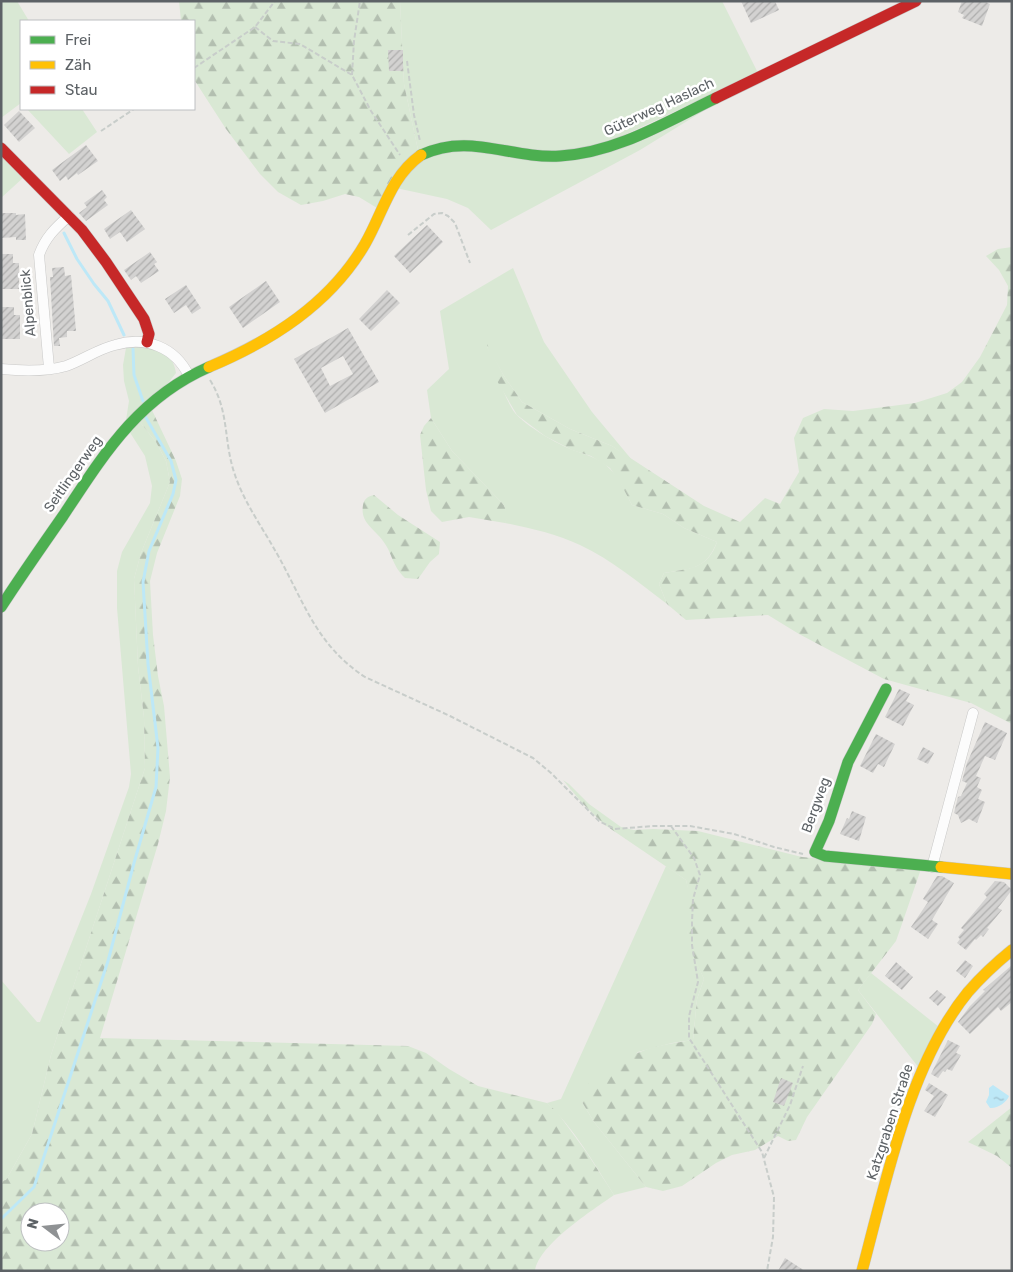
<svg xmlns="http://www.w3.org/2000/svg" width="1013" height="1272" font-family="Rubik,sans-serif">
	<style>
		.grass { fill: #d9e8d4 }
		.forest { fill: url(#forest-firs); fill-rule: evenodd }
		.water { fill: url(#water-ripples) }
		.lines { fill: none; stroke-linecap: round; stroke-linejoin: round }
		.stream { stroke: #bde8f7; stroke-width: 3 }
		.building { fill: url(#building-hatch); fill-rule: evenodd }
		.street-casing { stroke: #c9c9c8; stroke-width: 11 }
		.fast-casing { stroke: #c7c8c7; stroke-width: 12 }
		.slow-casing { stroke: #c7c8c7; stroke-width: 12 }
		.jam-casing { stroke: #c7c8c7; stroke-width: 12 }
		.path { stroke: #c8cdca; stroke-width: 2; stroke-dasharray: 5 2.5; stroke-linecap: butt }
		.street { stroke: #fcfcfc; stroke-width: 10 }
		.fast { stroke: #4caf50; stroke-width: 11 }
		.slow { stroke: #ffc107; stroke-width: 11 }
		.jam { stroke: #c62828; stroke-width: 11 }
		.labels { text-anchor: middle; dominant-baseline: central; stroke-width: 5; stroke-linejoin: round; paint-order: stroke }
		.street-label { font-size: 14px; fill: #5d6266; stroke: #fff }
	</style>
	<defs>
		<pattern id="forest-firs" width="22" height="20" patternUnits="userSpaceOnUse" patternTransform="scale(1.25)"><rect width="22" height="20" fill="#d9e8d4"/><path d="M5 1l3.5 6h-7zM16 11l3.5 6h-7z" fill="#b3bfb0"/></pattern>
		<pattern id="water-ripples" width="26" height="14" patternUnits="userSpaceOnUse" patternTransform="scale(1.25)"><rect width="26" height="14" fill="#bde8f7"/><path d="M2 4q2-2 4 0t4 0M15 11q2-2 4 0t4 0" fill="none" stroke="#9dbfcc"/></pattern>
		<pattern id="building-hatch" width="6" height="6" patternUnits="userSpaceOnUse" patternTransform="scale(1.25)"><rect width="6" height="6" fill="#d3d2d1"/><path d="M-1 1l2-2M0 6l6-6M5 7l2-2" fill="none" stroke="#aeaead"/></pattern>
	</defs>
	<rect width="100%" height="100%" fill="#edebe8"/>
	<path class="grass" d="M1,1H17L29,21H21V103L1,118Z
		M400,1H722L758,73L592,150H418L404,84Z
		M723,99L640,150L491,230L468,208L447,199L396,188L403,175L427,156L454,149L569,161Z
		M27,109H82L97,132L69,154Z
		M1,152L24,177L1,198Z
		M513,268L544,342L592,412L632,460L612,446L570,429L522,402L504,376L487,346C495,365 503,397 515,413C526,426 557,444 573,450C586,455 600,458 610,469C620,478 626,493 632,505L663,514L684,528L717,542C705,571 691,568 664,573L659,584L667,604C639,583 612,560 580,545C556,534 530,528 505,523L507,517L504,505L452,451L431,418L427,390L449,369L440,311Z
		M139,347C158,349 173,352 176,373L169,382L126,420L129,401L124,381L123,365L126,348Z
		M139,421L156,442L166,461L170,482L141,553L134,579L138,666L144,718L145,768L51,1055L32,1134L6,1180L1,1181V980L37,1022H40L91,894L129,787L131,774L117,608V571L122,552L150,503L152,486L145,456L129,431Z
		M666,866L686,880L689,892L687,931L694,957L704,979L697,999L693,1040L672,1043L638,1052L582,1102L594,1122L646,1187L614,1195C594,1163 574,1128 547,1103L561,1099Z
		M871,973L939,1027L919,1068L858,990Z"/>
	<path class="forest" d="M179,1H400L404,84L418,150L377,208L359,197L345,194L323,201L301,205L278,192L260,174L226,129L195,81L194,21H181Z
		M1012,247V724L971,703L884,679L799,634L768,615L686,620L667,604L659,584L664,573C690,568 707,570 717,542L684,528L663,514L632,505L622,486L610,468L591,456L572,450L545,436L517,415L493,374L487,344L504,376L522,402L570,429L612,446L704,506L740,522L765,498L780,504L799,472L794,438L803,418L824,409L853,411L915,403L947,393L962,382L980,357L1007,305L1008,286L999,270L986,256L998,249Z
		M151,408L176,461L182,479L180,496L157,553L150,581L153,635L158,676L164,706L170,777L166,811L158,844L100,1038L408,1046L426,1053L449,1069L478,1086L547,1103L557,1112L587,1153L614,1195C593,1210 539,1244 535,1271H1V1181L6,1180L32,1134L51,1055L145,768L144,718L138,666L134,579L141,553L170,482L166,461L156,442L139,421ZM30,1212H60V1242H30Z
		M431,418L452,451L504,505L508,517L505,523L469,517L442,522L431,511L426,490L420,435L424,426Z
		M374,495L398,515L440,542L439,554L430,562L418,579L405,578C391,564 393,554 383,541C374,528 360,523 363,505C364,499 368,496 374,495Z
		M563,780L569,784L589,804L621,827L634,830L653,829L698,831L802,857L921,869L896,941L858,990L876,1014L872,1024L807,1117L796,1140L788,1141L778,1136L755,1150L732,1155L716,1163L682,1186L663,1191L646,1187L594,1122L582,1102L581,1090C599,1075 618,1059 640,1052C657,1045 675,1043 693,1040L697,999L704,979C697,964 688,947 687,931C685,913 691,898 686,880L605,825L582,803Z
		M1012,1107V1168L997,1156L968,1142Z"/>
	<path class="water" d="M993,1085L1009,1096C1007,1102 997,1109 990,1108L986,1102L989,1095V1088Z"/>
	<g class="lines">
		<path class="stream" d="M64,233L77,259L94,284L108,301L124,335
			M133,349L134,375L143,401
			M1,1219L34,1187L108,961L134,863L156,787L158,748L148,664L143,582L149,551L173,494L176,480L171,461L145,416"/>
	</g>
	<path class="building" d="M741,1H775L779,10L751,23Z
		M962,1H984L990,4L982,26L962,18L964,15L958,12Z
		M388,50H403V71H389Z
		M19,111L35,128L19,142L4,125Z
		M86,145L98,161L78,175L77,173L68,180L66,176L60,181L52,170Z
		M102,190L107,197L104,200L108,205L86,221L79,213L87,207L84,203Z
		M131,210L145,229L127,242L120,232L110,239L104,229Z
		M1,213H16V215L25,214L26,240H16V237L1,238Z
		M427,225L443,242L410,273L394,256Z
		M150,252L157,262L154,264L159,271L141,283L136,276L131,280L124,270Z
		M1,254H13V263H19V289H1Z
		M64,267L65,276L71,275L76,331H67V337L59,338L60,346H54L50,277H53L52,268Z
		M266,281L280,302L243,328L229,307Z
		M186,285L201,308L192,314L186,305L174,313L165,299Z
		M387,290L400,303L371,331L359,319Z
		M1,307H14V315H20V339H1Z
		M348,328L379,382L325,413L294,359ZM343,356L353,374L330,386L321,368Z
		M899,689L910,694L906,701L914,705L903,726L885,717Z
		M985,722L1007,733L995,760L985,756L976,776L981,778L977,787L982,790L978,799L985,802L977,823L969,819L961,823L958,815L954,813L958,797L961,796L967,783L962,781L967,763Z
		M876,734L895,744L884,767L878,764L873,773L860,766Z
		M923,747L934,753L928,764L917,759Z
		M852,811L866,817L859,841L840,834L847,818L849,819Z
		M937,876H942L954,883L932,920L938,924L928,939L911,927L928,902L923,899Z
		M995,881L1004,882L1012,890L998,908L1002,910L987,928L989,929L983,937L981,935L976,940L975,939L966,950L957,943L960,939L958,937L964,930L961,928L987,897L984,894Z
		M965,960L973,966L965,978L956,971Z
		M896,962L913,977L902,990L885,976Z
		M1012,965V1002L1001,1011L998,1007L970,1034L958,1022L970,1006L985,991L983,990Z
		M937,990L946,997L938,1006L929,998Z
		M948,1040L960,1046L956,1053L961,1055L952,1071L947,1069L945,1072L943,1071L938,1078L931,1074Z
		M781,1078L793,1083L784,1106L773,1102Z
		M929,1083L948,1095L935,1117L924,1111L934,1096L925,1090Z
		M785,1258L805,1271H778Z"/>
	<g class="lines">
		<g class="street-casing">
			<path id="street" d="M49,368L39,255C45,238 55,228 69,216
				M1,369C22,371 46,372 66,366C83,360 98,349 115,345C146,336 175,347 189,376
				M932,867L973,713"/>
		</g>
		<g class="fast-casing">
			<path id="fast" d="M421,155C470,132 509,159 560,156C616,153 666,122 716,98
				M1,607C21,576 42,546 63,516C104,454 138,398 209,367
				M886,689L848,762L829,821L815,852L825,856L941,867"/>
		</g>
		<g class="slow-casing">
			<path id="slow" d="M209,367C271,341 330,304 365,244C383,213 390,177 421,155
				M941,867L1012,874
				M862,1271C886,1182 909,1064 968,992C982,976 996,963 1012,950"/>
		</g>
		<g class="jam-casing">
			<path id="jam" d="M716,98L916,1
				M1,148L82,230L106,262L144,319L149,334L147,342"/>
		</g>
		<path class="path" d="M255,27L273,41L300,44L352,75L371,111L400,155
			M407,61L414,115L420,141
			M194,68L255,27L275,1
			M352,75L354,41L360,1
			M101,131L134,109
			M408,235L434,214L442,213L448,216L455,223L470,263
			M210,380C230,412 223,441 235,475C244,502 262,527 276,552C304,601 315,644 365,677L450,716L533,758L551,773L599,821L615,829L653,826H690L734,834L774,847L803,854
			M671,826L694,858L700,875L693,899L692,922V945L698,982L689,1016V1038L762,1152L774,1197L773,1237L767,1271
			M764,1158L790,1105L803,1066"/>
		<use href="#street" class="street"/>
		<use href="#fast" class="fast"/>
		<use href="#slow" class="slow"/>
		<use href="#jam" class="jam"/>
	</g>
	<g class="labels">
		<g class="street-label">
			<text transform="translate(659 107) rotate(-25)">Güterweg Haslach</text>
			<text transform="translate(28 303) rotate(-95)">Alpenblick</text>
			<text transform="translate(73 474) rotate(-55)">Seitlingerweg</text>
			<text transform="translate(816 805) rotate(-70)">Bergweg</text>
			<text transform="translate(890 1122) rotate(-72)">Katzgraben Straße</text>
		</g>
	</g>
	<rect width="1013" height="1272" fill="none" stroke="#5d6266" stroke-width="5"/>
	<rect x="20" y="20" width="175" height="90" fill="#ffffff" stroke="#bec0c2"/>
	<rect x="30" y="36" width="25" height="8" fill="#4caf50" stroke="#bec0c2"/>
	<text x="65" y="45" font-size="15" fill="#5d6266">Frei</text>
	<rect x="30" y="61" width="25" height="8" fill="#ffc107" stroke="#bec0c2"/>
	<text x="65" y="70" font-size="15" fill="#5d6266">Zäh</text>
	<rect x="30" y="86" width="25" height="8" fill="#c62828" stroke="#bec0c2"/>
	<text x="65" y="95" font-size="15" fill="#5d6266">Stau</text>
	<g transform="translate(45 1227) rotate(286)"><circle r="24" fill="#ffffff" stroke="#bec0c2"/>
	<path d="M0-4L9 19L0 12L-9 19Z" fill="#8f9294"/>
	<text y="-8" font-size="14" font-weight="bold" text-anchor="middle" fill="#5d6266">N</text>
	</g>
</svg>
